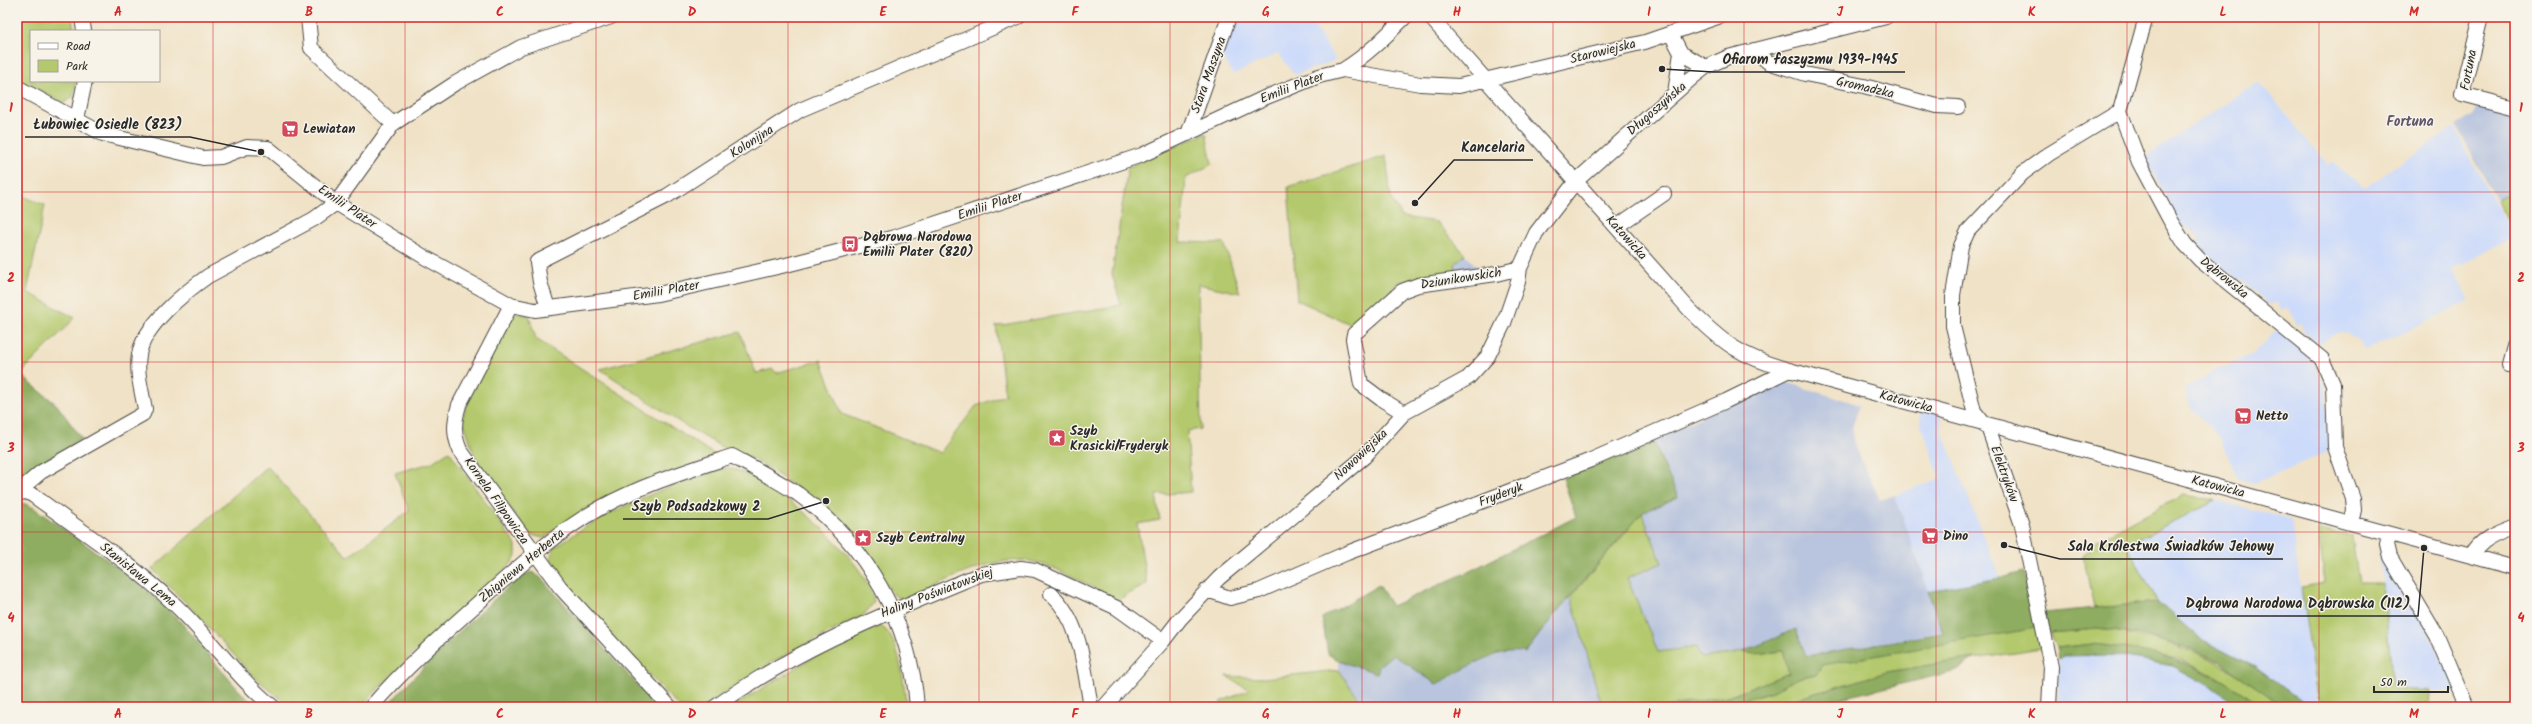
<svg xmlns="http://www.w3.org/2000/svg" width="2532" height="724" font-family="Kalam,sans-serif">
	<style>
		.built { fill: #cddbfa }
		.industrial { fill: #b9c5de }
		.green { fill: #b4c96d; stroke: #707a4c }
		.forest { fill: #8fad60; stroke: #5d6c46 }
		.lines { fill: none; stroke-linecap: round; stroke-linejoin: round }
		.minor-casing { stroke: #494642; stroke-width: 16 }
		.minor { stroke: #fff; stroke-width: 14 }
		.grid { fill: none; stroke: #d62828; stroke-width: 1; stroke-opacity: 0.55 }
		.labels { text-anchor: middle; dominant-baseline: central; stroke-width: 3; stroke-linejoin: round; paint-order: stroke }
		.street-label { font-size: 13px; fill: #2b2b2b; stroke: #f7f3e8 }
		.poi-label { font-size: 13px; font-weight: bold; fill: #2b2b2b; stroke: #f7f3e8; text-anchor: start }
		.neighbourhood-label { font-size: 14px; font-weight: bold; fill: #61576c; stroke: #f7f3e8 }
		.leader { fill: none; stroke: #2b2b2b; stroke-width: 1.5 }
		.callout-dot { fill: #2b2b2b; stroke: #f7f3e8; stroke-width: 1.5 }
		.callout-label { font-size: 14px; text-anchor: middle; font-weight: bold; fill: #2b2b2b; stroke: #f7f3e8; stroke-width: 3; stroke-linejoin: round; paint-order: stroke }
		.neatline { fill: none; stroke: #d62828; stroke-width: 1.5 }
		.grid-label { font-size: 13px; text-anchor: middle; font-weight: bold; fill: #d62828 }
	</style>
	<rect width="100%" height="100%" fill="#f7f3e8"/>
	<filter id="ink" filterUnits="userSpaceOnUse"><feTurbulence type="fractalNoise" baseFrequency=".025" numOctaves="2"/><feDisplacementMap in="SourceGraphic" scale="8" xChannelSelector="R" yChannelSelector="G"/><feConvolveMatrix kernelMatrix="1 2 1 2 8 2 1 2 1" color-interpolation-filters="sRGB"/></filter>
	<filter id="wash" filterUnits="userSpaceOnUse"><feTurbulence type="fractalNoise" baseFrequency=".012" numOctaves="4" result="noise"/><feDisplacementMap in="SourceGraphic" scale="16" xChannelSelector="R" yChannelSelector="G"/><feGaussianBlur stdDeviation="0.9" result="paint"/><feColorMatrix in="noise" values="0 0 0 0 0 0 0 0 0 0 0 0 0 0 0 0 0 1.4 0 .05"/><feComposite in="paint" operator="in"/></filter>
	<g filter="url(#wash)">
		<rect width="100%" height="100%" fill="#f0e2c6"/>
		<path class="built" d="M1235,17H1334L1315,28L1336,60L1295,75L1278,53L1233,75L1222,55Z
			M2255,84H2261L2327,164L2331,162L2365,188L2453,127L2514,237L2452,269L2469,301L2365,351L2355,337L2352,338L2349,333L2339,332L2319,344L2303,333L2301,323L2296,325L2289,308L2282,311L2277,302L2267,305L2242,279L2239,280L2208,256L2198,242V234L2186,227L2182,228L2157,180V176L2148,165L2145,157Z
			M2277,329L2308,355L2320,372L2326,392L2329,451L2255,483L2238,479L2220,437L2191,408L2185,389L2213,372L2253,354Z
			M1923,406L1942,412L1941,429L2000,578L1928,591L1895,495L1940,478L1920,422Z
			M2215,500L2291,519L2317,707H2308L2255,667L2200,639L2158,602L2127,545Z
			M2379,548L2412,597L2457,691L2393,690Z
			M2108,655L2173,666L2215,689L2240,707H2058L2059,659L2064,656Z"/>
		<path class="industrial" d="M2478,104L2515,113V190L2497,201L2456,125L2472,115Z
			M1465,254L1479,269L1457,275L1455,264Z
			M1779,380L1860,405L1852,427L1856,449L1880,500L1895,495L1943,632L1806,656L1796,629L1743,652L1701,658L1696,647L1658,652L1626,578L1662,563L1642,513L1677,497L1654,443L1655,439Z
			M1571,597L1602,707H1364L1339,670V661L1376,673L1379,666L1393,654L1450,678L1475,662L1515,650Z"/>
		<path class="green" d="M17,17H72L74,31H31V81H76L73,97L64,103L17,79Z
			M1206,133L1212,164L1186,178L1180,242L1224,243L1240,293L1198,284L1201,429L1187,431L1191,492L1156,495L1160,520L1137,524L1147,584L1118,600C1092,588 1057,565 1029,561C986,556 943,584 905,599L897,597L891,592C880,575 870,557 857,541C841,521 750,447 727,450L684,425L600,369L740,332L756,373L773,369L776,373L821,360L842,414L940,453L976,406L1005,395L996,326L1121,305L1112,274L1128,167Z
			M1386,156L1391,198L1402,217L1437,222L1465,254L1455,264L1457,275L1399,282L1352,325L1297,300L1288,187Z
			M2515,190V235L2497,201Z
			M17,194L45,205L27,292L75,318L21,373L17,372Z
			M517,313L529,316L536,339L715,455L543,538L528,534L475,457L463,419L466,405L512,315Z
			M449,451L516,545V555L512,563L416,651L360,707H291L255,678L191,608L152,569L267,466L348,557L409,511L395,473L431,463Z
			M726,468C768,472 868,559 874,602L864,615L770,663L704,707H679L565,585L552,565L551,555L555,547C608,510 664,486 726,468Z
			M2183,495L2215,500L2127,545L2158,602L2094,608L2083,555L2095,542Z
			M1642,513L1662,563L1627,578L1658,652L1696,647L1701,658L1743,652L1755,654L1783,651L1789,673L1733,695L1667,707H1602L1571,597Z
			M2318,530L2352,537L2359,583H2383L2393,689L2429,691L2428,707H2326L2317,698L2301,587L2325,583Z
			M879,626C899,631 905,688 906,707H732L817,655Z
			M2036,627L2041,649L1887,672L1789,701L1756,707H1734L1731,703L1773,691L1798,678L1816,674L1822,665Z
			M2097,629C2177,639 2221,659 2285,707H2263L2216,676L2178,659L2092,644L2057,648L2049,633Z
			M1339,670L1364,707H1224L1220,702L1249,690L1226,676L1264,678Z"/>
		<path class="forest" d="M17,372L57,405L82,439L17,479Z
			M1655,439L1654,443L1678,497L1642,513L1555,614L1525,653C1497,645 1460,673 1436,684L1393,654L1379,666L1377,673L1339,661L1328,654L1322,618L1379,585L1392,606L1470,571L1576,517L1563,478Z
			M23,503L34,508C78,540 127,571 167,608C199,639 223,677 256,707H17V504Z
			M532,572L541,578L657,707H387C403,686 514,574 532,572Z
			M2024,572L2036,627L2031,629L1822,665L1816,674L1798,678L1773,691L1731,703L1734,707H1667L1733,695L1789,673L1783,651L1755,654L1743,652L1796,629L1806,656L1943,633L1928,591L2000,578Z
			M2158,602L2200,639L2255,667L2308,707H2285L2221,663L2185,647L2139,634L2097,629L2049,633L2044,613Z
			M2092,644C2158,650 2210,667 2263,707H2240L2215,689L2173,666L2108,655L2064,656L2059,659L2057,648Z
			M1974,658L1957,671L1802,707H1756L1789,701L1887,672Z"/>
	</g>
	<g filter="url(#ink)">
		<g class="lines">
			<g class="minor-casing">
				<path id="minor" d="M82,17L84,31
					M308,17L311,48L393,124
					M1430,17L1688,308C1722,343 1741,357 1789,370L2515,568
					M2146,17L2120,111L2139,162L2171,222L2185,244L2200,260L2322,359L2333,384L2335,447L2353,499L2354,510L2351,523
					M2481,17L2462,94L2515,108
					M1671,34L1681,53L1706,67
					M1754,50L1768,62L1805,74L1864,86L1937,106L1958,107
					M1343,70C1367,55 1385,37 1405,17
					M17,87L103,134L203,158L221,157L247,147L268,148L336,203L426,258L511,305L535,310L658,294L786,265L895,237L1142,155L1264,98L1319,76L1343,70L1420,84L1459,86L1645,42L1718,17
					M1675,93L1681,53
					M77,119L85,81
					M1188,134L1229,17
					M1616,227L1664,194
					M511,305L459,405C454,422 453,434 460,450L560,587L670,707
					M548,308L540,282L537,262L667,196L800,110L1018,17
					M2509,365L2515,343
					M1404,413L1381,399L1361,384L1353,339L1354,334L1402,291L1418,285L1496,274L1520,268
					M23,492L28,483L41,472L143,414L145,409C142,392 136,372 139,355C143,326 185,292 208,276L314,219L336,203L393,124L454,84L521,47L611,17
					M17,493L27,492L34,496C80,530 130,562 172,602C208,635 235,676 273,707
					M2390,534L2387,544L2390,557L2437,636L2467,707
					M2472,556C2479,540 2499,533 2515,527
					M1207,590L1230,598L1259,591L1347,553L1591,460L1726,401L1789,370
					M1051,594C1081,621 1084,668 1091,707
					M371,707C404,669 441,636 478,603C516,569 554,534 600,508C642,485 687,471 732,456C754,468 777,480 798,494C866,543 911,623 917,707
					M715,707C801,646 885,614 981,574L1021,568L1035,570L1117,608L1163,641
					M1104,707L1163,641L1180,619L1219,578L1364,457L1404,413L1468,378L1488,356L1504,323L1518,282L1520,268L1536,233L1576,181L1693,77L1706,67L1728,57L1886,17
					M2049,707L2051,667L2022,525L1989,430L1974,411L1953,326V295L1961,246L1968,231L2023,173L2049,154L2120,111"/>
			</g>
			<use href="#minor" class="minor"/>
		</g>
	</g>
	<path class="grid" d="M213,17V707M405,17V707M596,17V707M788,17V707M979,17V707M1170,17V707M1362,17V707M1553,17V707M1744,17V707M1936,17V707M2127,17V707M2319,17V707M17,192H2515M17,362H2515M17,532H2515"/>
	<defs>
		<g id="supermarket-square" transform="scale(0.9)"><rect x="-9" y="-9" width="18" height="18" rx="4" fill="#d1495b" stroke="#f7f3e8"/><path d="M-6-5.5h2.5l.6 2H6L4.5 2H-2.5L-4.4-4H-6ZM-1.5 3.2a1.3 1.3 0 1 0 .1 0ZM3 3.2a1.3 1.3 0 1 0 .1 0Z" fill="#fff"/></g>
		<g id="bus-square" transform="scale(0.9)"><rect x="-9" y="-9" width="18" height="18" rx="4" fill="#d1495b" stroke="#f7f3e8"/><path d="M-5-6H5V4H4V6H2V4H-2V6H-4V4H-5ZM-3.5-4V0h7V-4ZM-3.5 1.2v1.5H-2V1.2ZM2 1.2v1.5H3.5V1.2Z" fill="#fff"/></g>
		<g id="sight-square" transform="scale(0.9)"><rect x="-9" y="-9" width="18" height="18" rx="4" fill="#d1495b" stroke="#f7f3e8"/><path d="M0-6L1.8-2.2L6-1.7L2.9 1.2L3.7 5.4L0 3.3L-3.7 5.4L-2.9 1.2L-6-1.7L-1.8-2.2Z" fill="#fff"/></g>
	</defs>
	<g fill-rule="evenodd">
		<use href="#supermarket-square" x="290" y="129"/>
		<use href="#bus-square" x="850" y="244"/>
		<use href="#supermarket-square" x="2243" y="416"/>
		<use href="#sight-square" x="1057" y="438"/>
		<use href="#supermarket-square" x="1930" y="536"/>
		<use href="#sight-square" x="863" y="538"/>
	</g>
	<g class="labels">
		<g class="street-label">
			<text transform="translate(1603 52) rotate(-14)">Starowiejska</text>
			<text transform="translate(2469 70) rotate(-79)">Fortuna</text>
			<text transform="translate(1209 75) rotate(-70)">Stara Maszyna</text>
			<text transform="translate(1292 88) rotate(-21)">Emilii Plater</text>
			<text transform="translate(1865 88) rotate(13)">Gromadzka</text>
			<text transform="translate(1657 109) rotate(-41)">Długoszyńska</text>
			<text transform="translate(752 142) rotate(-33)">Kolonijna</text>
			<text transform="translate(990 206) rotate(-18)">Emilii Plater</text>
			<text transform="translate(347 207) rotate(34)">Emilii Plater</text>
			<text transform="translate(1626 238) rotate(48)">Katowicka</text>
			<text transform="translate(2224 278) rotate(39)">Dąbrowska</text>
			<text transform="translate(1461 279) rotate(-9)">Dziunikowskich</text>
			<text transform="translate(666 291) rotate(-10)">Emilii Plater</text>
			<text transform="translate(1906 402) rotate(15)">Katowicka</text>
			<text transform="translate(1361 455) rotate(-43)">Nowowiejska</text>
			<text transform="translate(2004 474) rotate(70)">Elektryków</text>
			<text transform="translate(2218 487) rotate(15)">Katowicka</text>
			<text transform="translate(1501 495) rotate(-21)">Fryderyk</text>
			<text transform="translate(496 501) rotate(55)">Kornela Filipowicza</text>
			<text transform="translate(522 566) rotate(-40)">Zbigniewa Herberta</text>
			<text transform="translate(138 575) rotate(39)">Stanisława Lema</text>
			<text transform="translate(937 593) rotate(-21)">Haliny Poświatowskiej</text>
		</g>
		<g class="poi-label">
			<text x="303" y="129">Lewiatan</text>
			<text x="863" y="237">Dąbrowa Narodowa<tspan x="863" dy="15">Emilii Plater (820)</tspan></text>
			<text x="2256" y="416">Netto</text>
			<text x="1070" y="431">Szyb<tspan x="1070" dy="15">Krasicki/Fryderyk</tspan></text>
			<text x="1943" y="536">Dino</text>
			<text x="876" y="538">Szyb Centralny</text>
		</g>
		<g class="neighbourhood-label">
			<text x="2410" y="122">Fortuna</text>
		</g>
	</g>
	<path class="leader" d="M1662 69L1714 72H1905M261 152L190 137H25M1415 203L1454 160H1533M826 501L768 519H623M2004 545L2060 559H2283M2424 548L2418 616H2177"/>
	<g class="callout-dot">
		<circle cx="1662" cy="69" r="4"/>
		<circle cx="261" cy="152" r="4"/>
		<circle cx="1415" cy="203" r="4"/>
		<circle cx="826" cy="501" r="4"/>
		<circle cx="2004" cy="545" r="4"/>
		<circle cx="2424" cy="548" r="4"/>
	</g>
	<g class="callout-label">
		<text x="1810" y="64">Ofiarom faszyzmu 1939-1945</text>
		<text x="108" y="129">Łubowiec Osiedle (823)</text>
		<text x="1493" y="152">Kancelaria</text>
		<text x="696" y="511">Szyb Podsadzkowy 2</text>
		<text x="2171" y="551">Sala Królestwa Świadków Jehowy</text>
		<text x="2298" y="608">Dąbrowa Narodowa Dąbrowska (112)</text>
	</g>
	<rect width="2532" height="724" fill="none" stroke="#f7f3e8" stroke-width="44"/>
	<rect x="30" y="30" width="130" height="52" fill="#f7f3e8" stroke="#a5a39c"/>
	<rect x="38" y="43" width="20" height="6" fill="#ffffff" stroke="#a5a39c"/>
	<text x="66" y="50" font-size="12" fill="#2b2b2b">Road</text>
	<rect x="38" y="60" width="20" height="12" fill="#b4c96d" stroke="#a5a39c"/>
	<text x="66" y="70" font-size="12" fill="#2b2b2b">Park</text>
	<path d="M2374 686v6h74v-6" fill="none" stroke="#2b2b2b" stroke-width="2"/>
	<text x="2380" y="686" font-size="12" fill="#2b2b2b" stroke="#f7f3e8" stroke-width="3" paint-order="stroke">50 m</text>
	<rect x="22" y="22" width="2488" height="680" class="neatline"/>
	<g class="grid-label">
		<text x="118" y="16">A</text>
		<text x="309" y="16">B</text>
		<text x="500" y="16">C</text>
		<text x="692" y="16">D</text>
		<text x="883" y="16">E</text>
		<text x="1075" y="16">F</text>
		<text x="1266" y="16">G</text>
		<text x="1457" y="16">H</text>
		<text x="1649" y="16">I</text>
		<text x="1840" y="16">J</text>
		<text x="2032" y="16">K</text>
		<text x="2223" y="16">L</text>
		<text x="2414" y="16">M</text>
		<text x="11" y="112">1</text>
		<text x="2521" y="112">1</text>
		<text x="11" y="282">2</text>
		<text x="2521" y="282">2</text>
		<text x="11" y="452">3</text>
		<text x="2521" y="452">3</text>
		<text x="11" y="622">4</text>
		<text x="2521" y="622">4</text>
		<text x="118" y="718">A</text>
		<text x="309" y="718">B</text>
		<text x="500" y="718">C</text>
		<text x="692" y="718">D</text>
		<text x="883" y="718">E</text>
		<text x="1075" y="718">F</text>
		<text x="1266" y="718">G</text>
		<text x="1457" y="718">H</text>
		<text x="1649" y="718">I</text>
		<text x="1840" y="718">J</text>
		<text x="2032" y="718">K</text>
		<text x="2223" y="718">L</text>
		<text x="2414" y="718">M</text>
	</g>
</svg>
